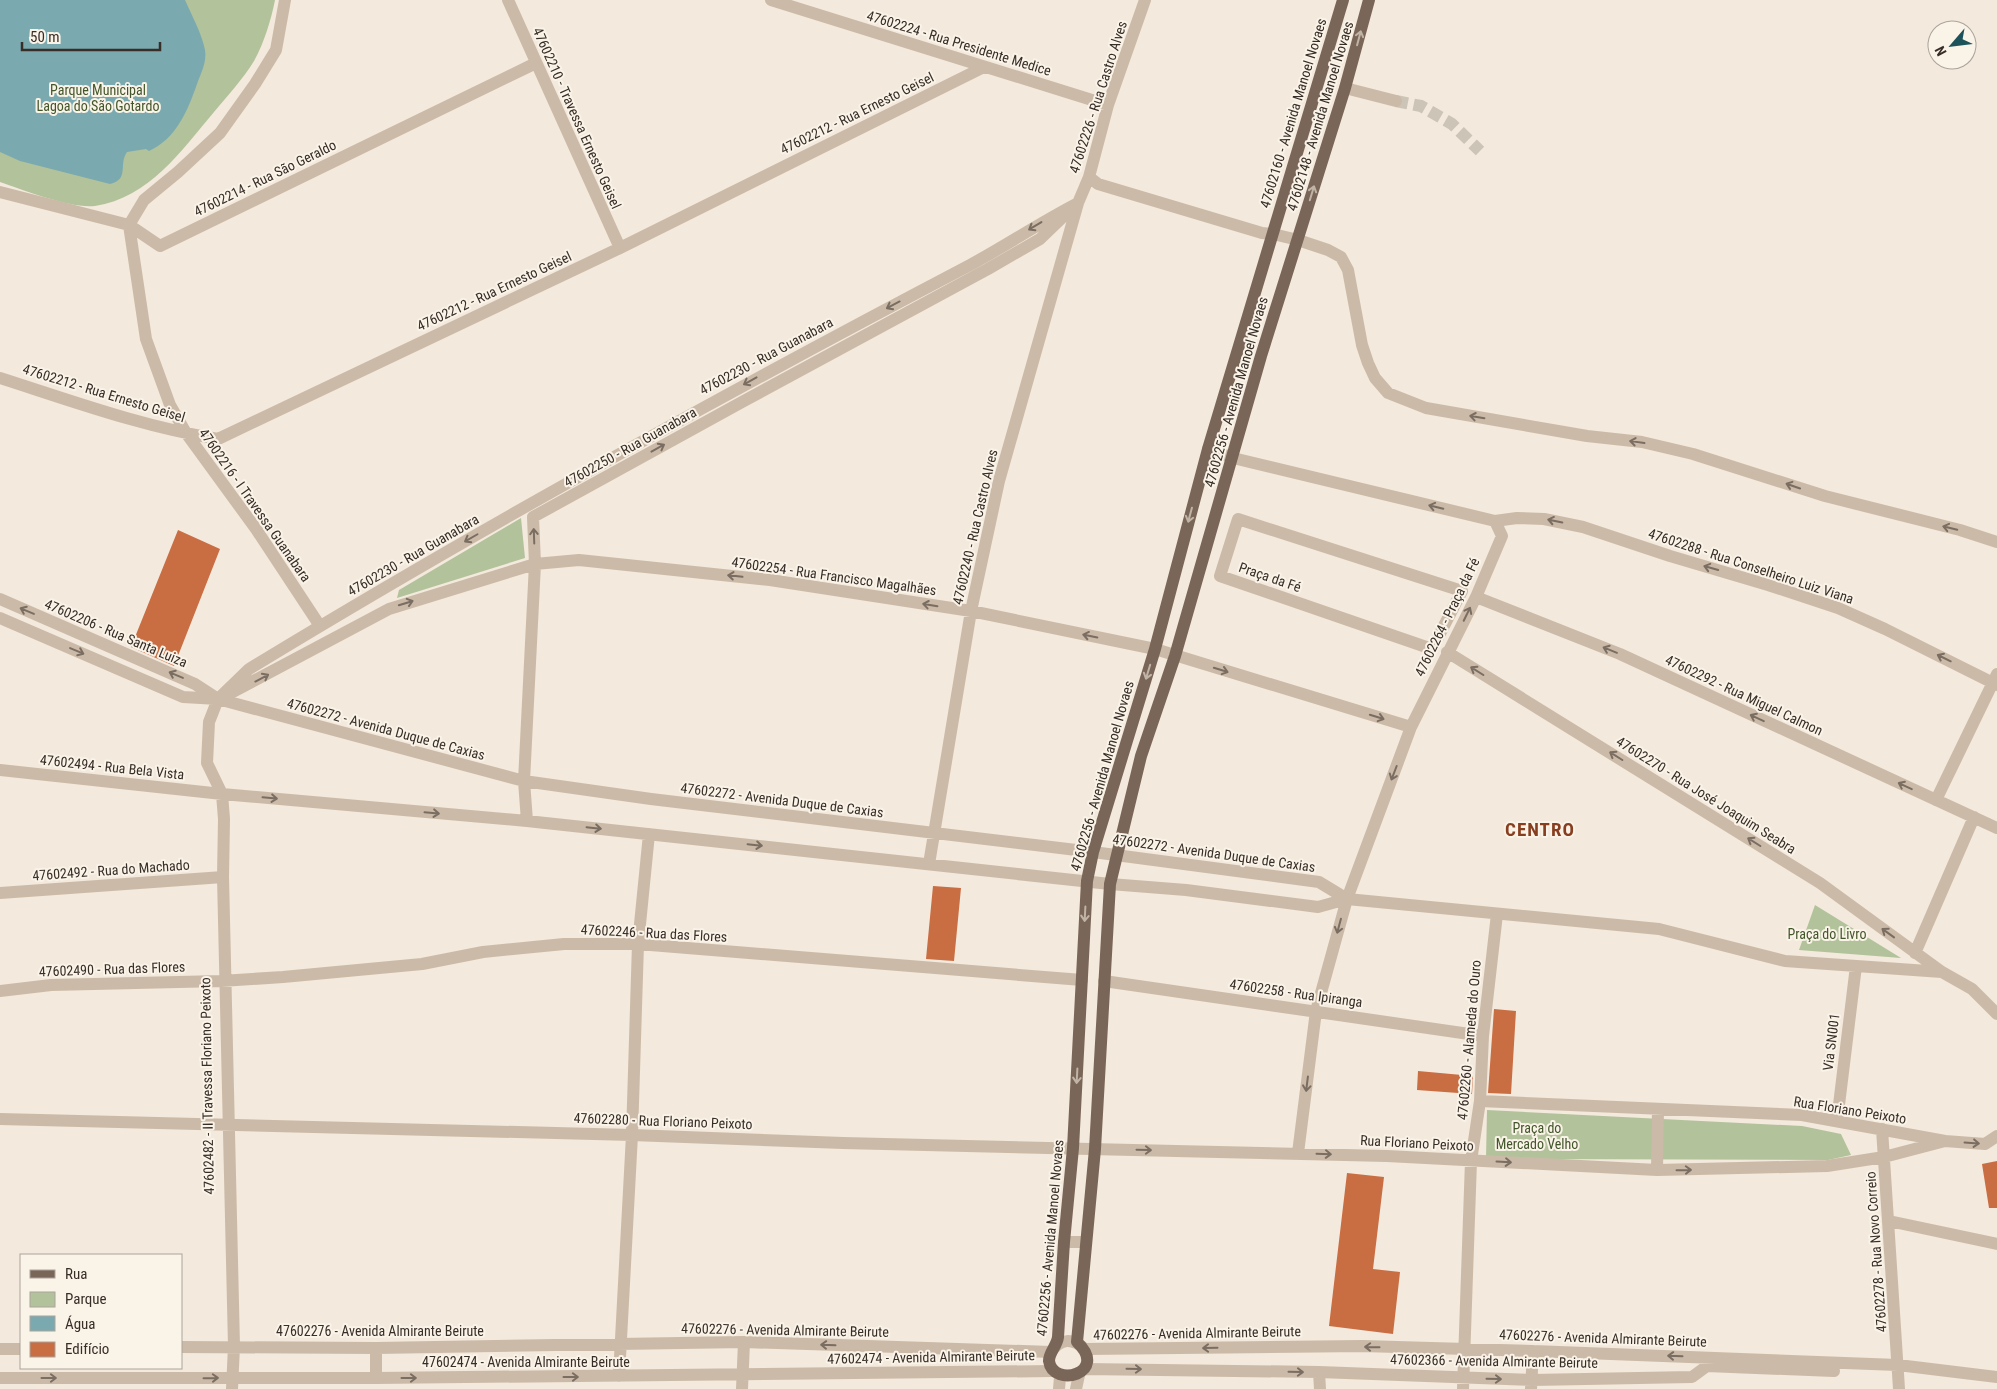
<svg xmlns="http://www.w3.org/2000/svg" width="1997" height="1389" font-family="'Roboto Condensed',sans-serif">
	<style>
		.green { fill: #b2c29b }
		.water { fill: #7aaab0 }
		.building { fill: #c96d43 }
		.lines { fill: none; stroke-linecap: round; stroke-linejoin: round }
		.minor-tunnel { stroke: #cdc4b8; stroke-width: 12; stroke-dasharray: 12 6; stroke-linecap: butt }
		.minor { stroke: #cbbaa7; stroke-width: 12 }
		.major { stroke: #7a6658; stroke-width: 12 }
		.oneway { stroke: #c0b4a7 }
		.oneway2 { stroke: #7a6d61 }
		.labels { text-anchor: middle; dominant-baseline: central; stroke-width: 4; stroke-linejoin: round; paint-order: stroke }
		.street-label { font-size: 14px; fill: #372e28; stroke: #faf3e8 }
		.park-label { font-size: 14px; fill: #43562b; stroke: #faf3e8 }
		.district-label { font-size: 19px; font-weight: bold; letter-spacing: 1px; fill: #883f1f; stroke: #faf3e8 }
	</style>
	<rect width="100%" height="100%" fill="#f3e9dc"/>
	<path class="green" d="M0,0H275C271,20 264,43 254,61C243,79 228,95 214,112C182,150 149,198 95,206C71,209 24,190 0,182Z
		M521,518L525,558L397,598L399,590Z
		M1815,905L1901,958L1799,950Z
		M1487,1110L1802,1126L1841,1134L1851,1155L1828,1160L1486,1159Z"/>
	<path class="water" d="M0,0H185C192,16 202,34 205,50C207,62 201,73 197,84C188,110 176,139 149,151L146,149L127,152C118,165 130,179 110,184L20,161L0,152Z"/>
	<path class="building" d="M178,530L220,549L174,666L131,647Z
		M933,886L961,888L954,961L926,959Z
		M1494,1009L1516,1011L1511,1094L1488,1093Z
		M1418,1071L1473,1076L1472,1094L1417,1090Z
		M1997,1161V1208H1989L1982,1164Z
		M1347,1173L1384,1177L1373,1269L1400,1272L1393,1334L1329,1326Z"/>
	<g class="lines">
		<path class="minor-tunnel" d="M1396,101L1421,106L1452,124L1480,151"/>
		<path class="minor" d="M285,0L276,50L255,84L220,133L178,172L144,200L129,225L146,339L170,405L186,433L256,529L320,626
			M508,0L620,248
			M771,0L1108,105
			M1345,88L1396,101
			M1089,177L1098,184L1262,233L1273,234L1298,240L1328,250L1341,257L1348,270L1362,345L1368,363L1375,378L1388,393L1426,408L1587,436L1642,442L1693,454L1825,496L1960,530L1997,542
			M0,192L129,225L160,246L536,63
			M0,378C72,401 143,427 218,439L620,248L984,67
			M1238,519L1462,591L1432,649L1220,576Z
			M1495,521L1517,518L1544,519L1583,527L1670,556L1768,585L1838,608L1885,629L1997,685
			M1476,597L1620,654L1997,828
			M0,599L195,684L218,699
			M0,618L183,697L218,699L524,781L651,799L1093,852L1319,882L1347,899L1318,907L1186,890L1110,884L527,821L222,794L0,770
			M1447,652L1820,883L1942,972L1972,989L1997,1014
			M229,694L389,609L535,564L533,517L742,402L988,269L1040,239L1066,214
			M1936,800L1997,674
			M527,821L524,781L535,564L579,560L770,580L971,611L1155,649L1411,727L1476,597L1502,536L1495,521L1233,458L1208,449
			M929,864L971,611L999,481L1078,203L1089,177L1108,105L1145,0
			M0,893L223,877
			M1347,899L1659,929L1785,961L1942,972
			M1915,953L1974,817
			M1104,981L1483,1036
			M0,991L51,985L221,981L283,977L422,964L483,952L564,944H638L1082,980
			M0,1119L632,1135L843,1143L1387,1156L1657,1170L1827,1166L1884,1157L1945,1141L1802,1115L1480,1101
			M1837,1121L1856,966
			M1882,1129L1899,1389
			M1945,1141L1985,1144L1997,1136
			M1298,1153L1316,1011L1347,899L1411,727
			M1657,1170L1658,1109
			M1889,1221L1997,1244
			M1064,1242H1086
			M181,1347L376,1348L744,1342L1051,1352C1061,1338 1072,1338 1085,1349L1363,1346L1533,1351L1898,1365L1997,1377
			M0,1349H21
			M1085,1369L1319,1372L1532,1380L1692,1377L1707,1366L1834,1371
			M1319,1372L1320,1389
			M619,1376L632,1135L638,944L649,834
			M0,1378H376L1053,1371
			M376,1378V1348
			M232,1389L234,1346L223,877L224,819L222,794L207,763L209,722L218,699L249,669C485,525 726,393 970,265C1007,245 1041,222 1078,203
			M742,1389L744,1342
			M1059,1389L1060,1377
			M1076,1389L1079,1375
			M1463,1389L1471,1161L1480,1101L1483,1036L1497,914
			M1531,1389L1533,1351"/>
		<path class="major" d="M1343,0L1208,449L1155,649L1093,852L1087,881L1073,1148L1064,1242L1058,1337C1057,1346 1049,1352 1049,1361C1053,1389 1110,1373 1077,1342L1095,1149L1110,884L1141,756L1175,656L1261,356L1345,88L1369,0"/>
	</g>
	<defs><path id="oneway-shaft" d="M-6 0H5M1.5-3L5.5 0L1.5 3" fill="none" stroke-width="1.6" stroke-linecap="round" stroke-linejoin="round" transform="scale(1.25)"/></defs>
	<g class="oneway">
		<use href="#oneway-shaft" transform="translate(1359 38) rotate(-75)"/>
		<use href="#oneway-shaft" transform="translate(1312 193) rotate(-73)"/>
		<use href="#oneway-shaft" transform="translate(1190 515) rotate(105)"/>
		<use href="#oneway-shaft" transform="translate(1148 672) rotate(107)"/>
		<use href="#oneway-shaft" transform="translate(1085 914) rotate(93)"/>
		<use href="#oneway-shaft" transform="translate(1077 1076) rotate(93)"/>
	</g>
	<g class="oneway2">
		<use href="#oneway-shaft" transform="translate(1035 226) rotate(149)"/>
		<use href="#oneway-shaft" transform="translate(893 305) rotate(152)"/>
		<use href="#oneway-shaft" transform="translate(750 381) rotate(151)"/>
		<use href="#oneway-shaft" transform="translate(1477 417) rotate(-171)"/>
		<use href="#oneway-shaft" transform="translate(1637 442) rotate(-172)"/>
		<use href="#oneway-shaft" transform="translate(658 448) rotate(-29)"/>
		<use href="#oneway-shaft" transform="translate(1793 486) rotate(-161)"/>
		<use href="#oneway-shaft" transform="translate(1436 507) rotate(-166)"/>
		<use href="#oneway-shaft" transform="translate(1555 521) rotate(-168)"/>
		<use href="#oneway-shaft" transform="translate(1950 528) rotate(-166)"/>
		<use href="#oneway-shaft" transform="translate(534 536) rotate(-92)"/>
		<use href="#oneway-shaft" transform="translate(471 538) rotate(150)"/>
		<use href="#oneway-shaft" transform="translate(1711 568) rotate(-164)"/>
		<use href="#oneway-shaft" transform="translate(735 576) rotate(-174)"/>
		<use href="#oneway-shaft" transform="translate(406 603) rotate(-17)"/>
		<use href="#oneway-shaft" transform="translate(930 605) rotate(-171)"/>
		<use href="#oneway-shaft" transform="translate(27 611) rotate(-157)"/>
		<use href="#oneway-shaft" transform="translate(1467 614) rotate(-64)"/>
		<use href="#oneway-shaft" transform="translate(1090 636) rotate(-168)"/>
		<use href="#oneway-shaft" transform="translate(1610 650) rotate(-158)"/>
		<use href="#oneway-shaft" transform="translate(77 651) rotate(23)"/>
		<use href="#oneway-shaft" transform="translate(1944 658) rotate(-154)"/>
		<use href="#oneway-shaft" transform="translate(1221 670) rotate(17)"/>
		<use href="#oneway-shaft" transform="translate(1477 671) rotate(-148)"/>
		<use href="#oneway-shaft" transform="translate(176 675) rotate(-157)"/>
		<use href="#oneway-shaft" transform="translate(262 678) rotate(-28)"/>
		<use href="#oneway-shaft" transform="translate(1377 717) rotate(17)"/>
		<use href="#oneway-shaft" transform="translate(1757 718) rotate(-155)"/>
		<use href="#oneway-shaft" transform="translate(1616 756) rotate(-148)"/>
		<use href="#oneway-shaft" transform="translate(1394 773) rotate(111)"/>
		<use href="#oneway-shaft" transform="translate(1905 786) rotate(-155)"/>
		<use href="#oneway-shaft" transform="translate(270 798) rotate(5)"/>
		<use href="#oneway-shaft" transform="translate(432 813) rotate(5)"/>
		<use href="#oneway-shaft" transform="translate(594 828) rotate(6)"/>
		<use href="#oneway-shaft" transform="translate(1754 842) rotate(-148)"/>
		<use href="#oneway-shaft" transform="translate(755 845) rotate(6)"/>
		<use href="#oneway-shaft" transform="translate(1339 926) rotate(105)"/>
		<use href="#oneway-shaft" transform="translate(1888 933) rotate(-144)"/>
		<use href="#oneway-shaft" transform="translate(1307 1084) rotate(97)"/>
		<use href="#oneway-shaft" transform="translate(1972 1143) rotate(4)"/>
		<use href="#oneway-shaft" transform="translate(1144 1150) rotate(1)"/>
		<use href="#oneway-shaft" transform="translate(1324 1154) rotate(2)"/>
		<use href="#oneway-shaft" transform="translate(1504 1162) rotate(3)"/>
		<use href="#oneway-shaft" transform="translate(1684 1170) rotate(-1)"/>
		<use href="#oneway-shaft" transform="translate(828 1345) rotate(-178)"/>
		<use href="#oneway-shaft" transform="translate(1372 1347) rotate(-179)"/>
		<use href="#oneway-shaft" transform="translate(1210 1348) rotate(179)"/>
		<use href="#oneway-shaft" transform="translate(1675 1356) rotate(-178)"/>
		<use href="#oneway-shaft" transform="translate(1134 1369) rotate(1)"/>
		<use href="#oneway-shaft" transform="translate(1296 1372) rotate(1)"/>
		<use href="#oneway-shaft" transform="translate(571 1377)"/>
		<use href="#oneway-shaft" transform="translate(49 1378)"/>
		<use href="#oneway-shaft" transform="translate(211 1378) rotate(-1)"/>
		<use href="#oneway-shaft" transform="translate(409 1378)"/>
		<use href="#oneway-shaft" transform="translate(1494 1379) rotate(1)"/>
	</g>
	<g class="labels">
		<g class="street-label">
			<text transform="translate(959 43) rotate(17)">47602224 - Rua Presidente Medice</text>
			<text transform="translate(1098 97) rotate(-72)">47602226 - Rua Castro Alves</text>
			<text transform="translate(857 113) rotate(-26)">47602212 - Rua Ernesto Geisel</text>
			<text transform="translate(1293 113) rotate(-73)">47602160 - Avenida Manoel Novaes</text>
			<text transform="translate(1320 116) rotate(-73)">47602148 - Avenida Manoel Novaes</text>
			<text transform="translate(577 118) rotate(66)">47602210 - Travessa Ernesto Geisel</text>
			<text transform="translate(265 178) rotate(-26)">47602214 - Rua São Geraldo</text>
			<text transform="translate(494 291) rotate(-25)">47602212 - Rua Ernesto Geisel</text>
			<text transform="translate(766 356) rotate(-28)">47602230 - Rua Guanabara</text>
			<text transform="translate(1236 392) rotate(-74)">47602256 - Avenida Manoel Novaes</text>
			<text transform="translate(104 393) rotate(17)">47602212 - Rua Ernesto Geisel</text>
			<text transform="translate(630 447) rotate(-29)">47602250 - Rua Guanabara</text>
			<text transform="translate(255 505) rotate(55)">47602216 - I Travessa Guanabara</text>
			<text transform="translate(975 527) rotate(-77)">47602240 - Rua Castro Alves</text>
			<text transform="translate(413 555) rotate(-30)">47602230 - Rua Guanabara</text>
			<text transform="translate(1751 566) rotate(18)">47602288 - Rua Conselheiro Luiz Viana</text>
			<text transform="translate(834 576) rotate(8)">47602254 - Rua Francisco Magalhães</text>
			<text transform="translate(1270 577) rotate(19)">Praça da Fé</text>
			<text transform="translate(1447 617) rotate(-64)">47602264 - Praça da Fé</text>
			<text transform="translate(116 633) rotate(23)">47602206 - Rua Santa Luiza</text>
			<text transform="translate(1744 695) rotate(25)">47602292 - Rua Miguel Calmon</text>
			<text transform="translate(386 729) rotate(15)">47602272 - Avenida Duque de Caxias</text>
			<text transform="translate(112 767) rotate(6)">47602494 - Rua Bela Vista</text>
			<text transform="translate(1102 776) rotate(-74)">47602256 - Avenida Manoel Novaes</text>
			<text transform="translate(1706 795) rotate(32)">47602270 - Rua José Joaquim Seabra</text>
			<text transform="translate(782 800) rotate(7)">47602272 - Avenida Duque de Caxias</text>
			<text transform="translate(1214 853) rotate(8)">47602272 - Avenida Duque de Caxias</text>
			<text transform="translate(111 870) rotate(-4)">47602492 - Rua do Machado</text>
			<text transform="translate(654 933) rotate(3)">47602246 - Rua das Flores</text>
			<text transform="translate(112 969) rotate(-2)">47602490 - Rua das Flores</text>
			<text transform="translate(1296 993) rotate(8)">47602258 - Rua Ipiranga</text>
			<text transform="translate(1469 1040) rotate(-85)">47602260 - Alameda do Ouro</text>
			<text transform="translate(1831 1042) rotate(-83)">Via SN001</text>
			<text transform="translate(207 1086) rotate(-91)">47602482 - II Travessa Floriano Peixoto</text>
			<text transform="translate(1850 1110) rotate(9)">Rua Floriano Peixoto</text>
			<text transform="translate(663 1121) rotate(2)">47602280 - Rua Floriano Peixoto</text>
			<text transform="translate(1417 1143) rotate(3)">Rua Floriano Peixoto</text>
			<text transform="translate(1050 1238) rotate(-85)">47602256 - Avenida Manoel Novaes</text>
			<text transform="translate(1876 1252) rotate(-94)">47602278 - Rua Novo Correio</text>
			<text transform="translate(785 1330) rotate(1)">47602276 - Avenida Almirante Beirute</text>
			<text x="380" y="1331">47602276 - Avenida Almirante Beirute</text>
			<text transform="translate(1197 1333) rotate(-1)">47602276 - Avenida Almirante Beirute</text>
			<text transform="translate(1603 1338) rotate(2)">47602276 - Avenida Almirante Beirute</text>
			<text transform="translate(931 1357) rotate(-1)">47602474 - Avenida Almirante Beirute</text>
			<text transform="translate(1494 1361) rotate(1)">47602366 - Avenida Almirante Beirute</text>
			<text x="526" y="1362">47602474 - Avenida Almirante Beirute</text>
		</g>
		<g class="park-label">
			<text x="98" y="90">Parque Municipal<tspan x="98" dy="16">Lagoa do São Gotardo</tspan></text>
			<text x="1827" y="934">Praça do Livro</text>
			<text x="1537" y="1128">Praça do<tspan x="1537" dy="16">Mercado Velho</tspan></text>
		</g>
		<g class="district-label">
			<text x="1540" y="829">CENTRO</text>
		</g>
	</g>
	<rect x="20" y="1254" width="162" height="115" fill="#faf3e8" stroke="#aca49b"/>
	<rect x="30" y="1270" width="25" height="8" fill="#7a6658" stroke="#aca49b"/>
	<text x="65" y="1279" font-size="15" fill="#372e28">Rua</text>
	<rect x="30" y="1292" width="25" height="15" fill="#b2c29b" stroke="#aca49b"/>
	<text x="65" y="1304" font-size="15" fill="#372e28">Parque</text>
	<rect x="30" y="1316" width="25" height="15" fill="#7aaab0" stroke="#aca49b"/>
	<text x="65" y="1329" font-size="15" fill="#372e28">Água</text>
	<rect x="30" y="1342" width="25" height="15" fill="#c96d43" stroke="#aca49b"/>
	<text x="65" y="1354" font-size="15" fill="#372e28">Edifício</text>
	<g transform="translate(1952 45) rotate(242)"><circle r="24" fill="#faf3e8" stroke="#aca49b"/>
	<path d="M0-4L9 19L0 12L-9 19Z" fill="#1c525a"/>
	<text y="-8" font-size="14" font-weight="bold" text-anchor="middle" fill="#372e28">N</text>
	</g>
	<path d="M22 42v8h138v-8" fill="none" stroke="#372e28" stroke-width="2.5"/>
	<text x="30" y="42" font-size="15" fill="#372e28" stroke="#faf3e8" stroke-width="4" paint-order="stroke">50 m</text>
</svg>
